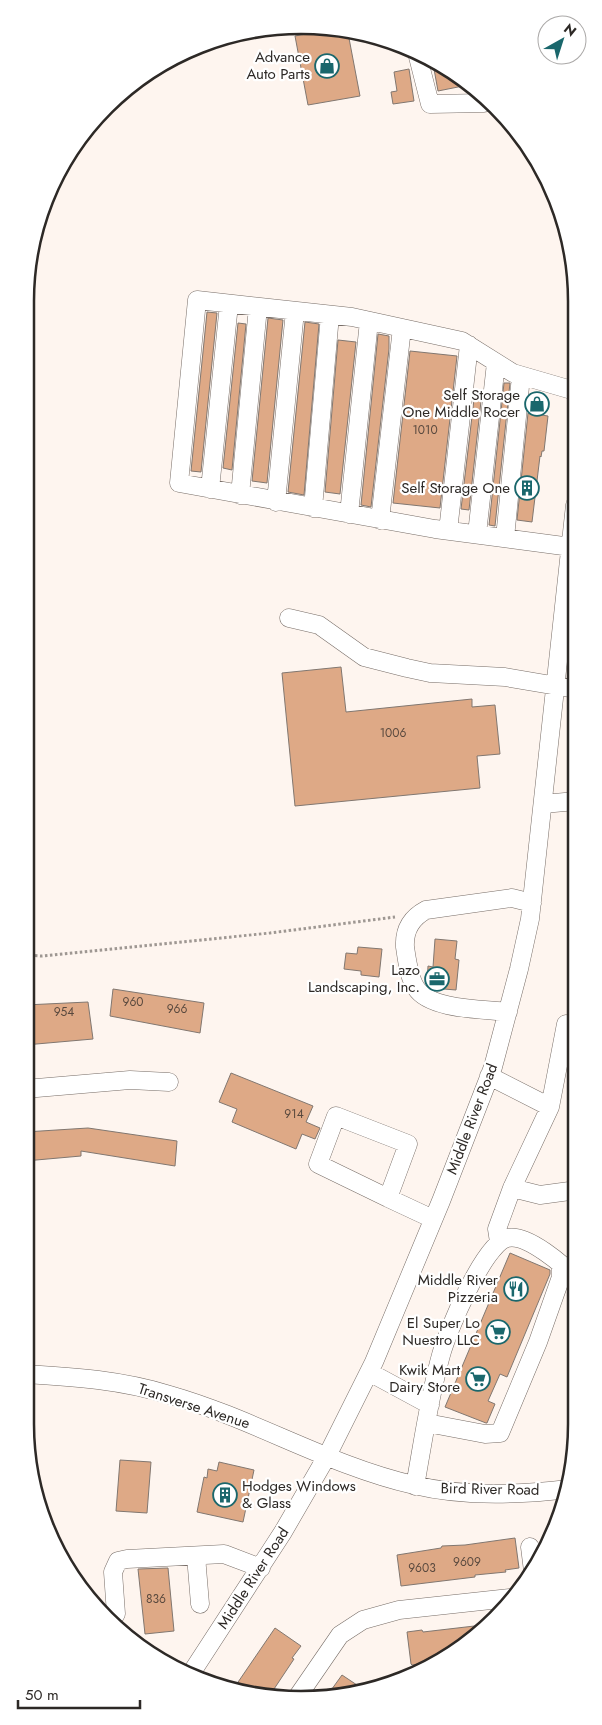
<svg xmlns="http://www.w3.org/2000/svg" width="602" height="1725" font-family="Jost,sans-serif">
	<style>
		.building { fill: #dea986; stroke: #817770 }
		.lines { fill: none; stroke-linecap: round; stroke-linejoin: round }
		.minor-casing { stroke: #776d67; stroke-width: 19 }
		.path { stroke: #9e9792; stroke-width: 3; stroke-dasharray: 2.5 2.5; stroke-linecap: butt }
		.minor { stroke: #fff; stroke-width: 18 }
		.labels { text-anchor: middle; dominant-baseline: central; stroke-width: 4.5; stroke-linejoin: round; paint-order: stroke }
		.number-label { font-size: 12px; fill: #59493e }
		.poi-label { font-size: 15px; fill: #2d2926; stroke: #fff; text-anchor: end }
		.street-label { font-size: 15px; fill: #2d2926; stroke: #fff }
		.rim { fill: none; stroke: #2d2926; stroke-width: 2.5 }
	</style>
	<rect width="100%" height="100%" fill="#fef5ef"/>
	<path class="building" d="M323,31L348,33L360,96L308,105L295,36Z
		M445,67L468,85L438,91L434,69Z
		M409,69L414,101L393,104L391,92L397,91L394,72Z
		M207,312L217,313L201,472L191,471Z
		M268,318L283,320L267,483L252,481Z
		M305,322L319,324L304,495L288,492Z
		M238,323L246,324L232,470L223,468Z
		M378,334L389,336V349L371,507L361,505Z
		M338,340L356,342L340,494L325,492Z
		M410,351L457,356L440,508L393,503Z
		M504,383H510L495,526L489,525Z
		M475,391L482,392L469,510L461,509Z
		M528,413L548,416L544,451H542L541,457L540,456L532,522L517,520Z
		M341,667L346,712L472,699V707L495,705L500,754L477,756L480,788L295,806L282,673Z
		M435,939L457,941L455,959L459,960L456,990L432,988L427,984L428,966L433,967Z
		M358,947L382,949L379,977L361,975V971L344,969L346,953L357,954Z
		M113,989L204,1003L200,1033L110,1016Z
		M88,1002L93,1039L25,1045V1005Z
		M231,1073L313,1106L306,1122L320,1128L315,1139L302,1134L296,1149L232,1122L237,1109L219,1102Z
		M88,1128L177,1141L175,1166L81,1151V1156L25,1161V1132Z
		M510,1253L550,1270V1274L507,1377L500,1374L488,1401L495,1404L487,1423H486L445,1407Z
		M120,1460L151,1462L147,1513L116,1511Z
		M219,1462L254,1470L243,1522L197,1512L204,1477L207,1478L208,1469L217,1471Z
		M515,1538L519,1568L505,1570L506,1572L475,1575V1577L401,1586L397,1555L441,1548L442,1546L465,1545Z
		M168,1568L174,1631L145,1634L138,1569Z
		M483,1625L455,1653L436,1662L412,1665L411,1664L407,1632L422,1630L423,1632Z
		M275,1628L301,1646L292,1658L294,1659L268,1698L234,1688Z
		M342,1675L366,1691L329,1693Z"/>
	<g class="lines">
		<g class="minor-casing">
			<path id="minor" d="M417,53L430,104L484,103
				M210,489L229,304
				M240,495L258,307
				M276,502L295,311
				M313,508L330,315
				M349,514L369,321
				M380,520L402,328
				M448,531L469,345
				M477,534L496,363
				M505,538L521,376
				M571,547L435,529L179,483L197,300L352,317L462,341L513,373L575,391
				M289,618L319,625L364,657L407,668L430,673L505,677L575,689
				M543,804L576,801
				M508,1012C484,1009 430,1010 416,988C409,978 407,960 405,947C404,930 411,918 426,910L512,898L532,903
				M489,1076L550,1107L512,1188L497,1229L499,1242
				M25,1089L130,1080L169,1082
				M550,1107L566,1024
				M512,1188L540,1195L577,1190
				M388,1198L318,1164L336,1116L408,1144L388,1198L433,1219
				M369,1372L430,1405
				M25,1374C76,1377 121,1380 170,1395C254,1419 330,1466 414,1485C463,1497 519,1495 568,1489
				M427,1423L485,1434L500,1433L538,1342L561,1277V1265
				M415,1486C423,1442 429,1398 441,1355C447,1332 484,1244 507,1238C527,1233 565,1266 577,1280
				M530,1547L533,1571
				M196,1556L200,1604
				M116,1614L113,1572L118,1561L127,1559L224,1554L261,1568
				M190,1675L283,1532L327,1456L374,1362L441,1201L493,1067L519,969L530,919L575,505
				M298,1696L340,1635L363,1620L399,1610L510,1598"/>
		</g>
		<path class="path" d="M25,955L42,956L270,933L395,917"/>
		<use href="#minor" class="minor"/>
	</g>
	<defs>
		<g id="shop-ring" transform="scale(1.25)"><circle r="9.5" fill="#fff" stroke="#1a676c" stroke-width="1.5"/><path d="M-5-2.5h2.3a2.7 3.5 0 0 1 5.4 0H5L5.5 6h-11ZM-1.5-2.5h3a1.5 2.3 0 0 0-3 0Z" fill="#1a676c"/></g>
		<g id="building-ring" transform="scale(1.25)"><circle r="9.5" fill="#fff" stroke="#1a676c" stroke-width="1.5"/><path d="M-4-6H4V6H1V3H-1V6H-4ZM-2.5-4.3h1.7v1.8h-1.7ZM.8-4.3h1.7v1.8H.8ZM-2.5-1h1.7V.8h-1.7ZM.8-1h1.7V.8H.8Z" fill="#1a676c"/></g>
		<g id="office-ring" transform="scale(1.25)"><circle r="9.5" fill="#fff" stroke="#1a676c" stroke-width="1.5"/><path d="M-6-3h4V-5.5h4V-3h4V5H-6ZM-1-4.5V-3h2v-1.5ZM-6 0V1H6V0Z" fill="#1a676c"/></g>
		<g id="restaurant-ring" transform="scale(1.25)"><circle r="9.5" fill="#fff" stroke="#1a676c" stroke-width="1.5"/><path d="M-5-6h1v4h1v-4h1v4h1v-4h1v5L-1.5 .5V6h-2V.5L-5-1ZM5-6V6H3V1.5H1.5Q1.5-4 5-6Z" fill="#1a676c"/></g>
		<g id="supermarket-ring" transform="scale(1.25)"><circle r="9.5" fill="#fff" stroke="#1a676c" stroke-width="1.5"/><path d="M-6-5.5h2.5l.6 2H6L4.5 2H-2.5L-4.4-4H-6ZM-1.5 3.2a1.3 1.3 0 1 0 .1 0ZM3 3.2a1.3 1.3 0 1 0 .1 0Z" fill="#1a676c"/></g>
	</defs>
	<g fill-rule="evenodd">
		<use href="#shop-ring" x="327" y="66"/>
		<use href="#shop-ring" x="537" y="404"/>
		<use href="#building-ring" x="527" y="488"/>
		<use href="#office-ring" x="437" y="979"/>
		<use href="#restaurant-ring" x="516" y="1289"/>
		<use href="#supermarket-ring" x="498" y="1332"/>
		<use href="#supermarket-ring" x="478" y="1379"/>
		<use href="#building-ring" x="225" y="1495"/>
	</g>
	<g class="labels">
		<g class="number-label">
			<text x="425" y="430">1010</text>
			<text x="393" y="733">1006</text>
			<text x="133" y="1002">960</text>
			<text x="177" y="1009">966</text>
			<text x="64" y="1012">954</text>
			<text x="294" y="1114">914</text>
			<text x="467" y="1562">9609</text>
			<text x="422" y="1568">9603</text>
			<text x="156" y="1599">836</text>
		</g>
		<g class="poi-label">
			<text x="310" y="57">Advance<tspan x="310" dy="17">Auto Parts</tspan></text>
			<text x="520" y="395">Self Storage<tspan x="520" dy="17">One Middle Rocer</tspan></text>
			<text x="510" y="488">Self Storage One</text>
			<text x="420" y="970">Lazo<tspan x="420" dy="17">Landscaping, Inc.</tspan></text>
			<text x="498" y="1280">Middle River<tspan x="498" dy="17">Pizzeria</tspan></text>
			<text x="480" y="1323">El Super Lo<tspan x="480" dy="17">Nuestro LLC</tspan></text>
			<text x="460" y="1370">Kwik Mart<tspan x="460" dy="17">Dairy Store</tspan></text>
			<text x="242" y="1486" text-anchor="start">Hodges Windows<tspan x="242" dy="17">&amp; Glass</tspan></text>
		</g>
		<g class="street-label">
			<text transform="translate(472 1119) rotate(-69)">Middle River Road</text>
			<text transform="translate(194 1406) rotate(18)">Transverse Avenue</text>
			<text transform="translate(490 1489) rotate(1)">Bird River Road</text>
			<text transform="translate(253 1578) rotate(-57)">Middle River Road</text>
		</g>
	</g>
	<path d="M0 0H602V1725H0ZM301 34H301A267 267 0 0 1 568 301V1424A267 267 0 0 1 301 1691H301A267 267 0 0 1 34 1424V301A267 267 0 0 1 301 34Z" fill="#fff" fill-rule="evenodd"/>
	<path class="rim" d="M301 34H301A267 267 0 0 1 568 301V1424A267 267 0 0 1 301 1691H301A267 267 0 0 1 34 1424V301A267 267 0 0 1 301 34Z"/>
	<g transform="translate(562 40) rotate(39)"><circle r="24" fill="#ffffff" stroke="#aba9a8"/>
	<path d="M0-4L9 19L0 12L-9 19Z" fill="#1a676c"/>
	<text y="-8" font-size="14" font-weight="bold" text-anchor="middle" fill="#2d2926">N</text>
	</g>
	<path d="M18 1700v8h122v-8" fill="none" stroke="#2d2926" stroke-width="2.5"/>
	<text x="25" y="1700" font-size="15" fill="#2d2926" stroke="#ffffff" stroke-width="4" paint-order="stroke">50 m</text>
</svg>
